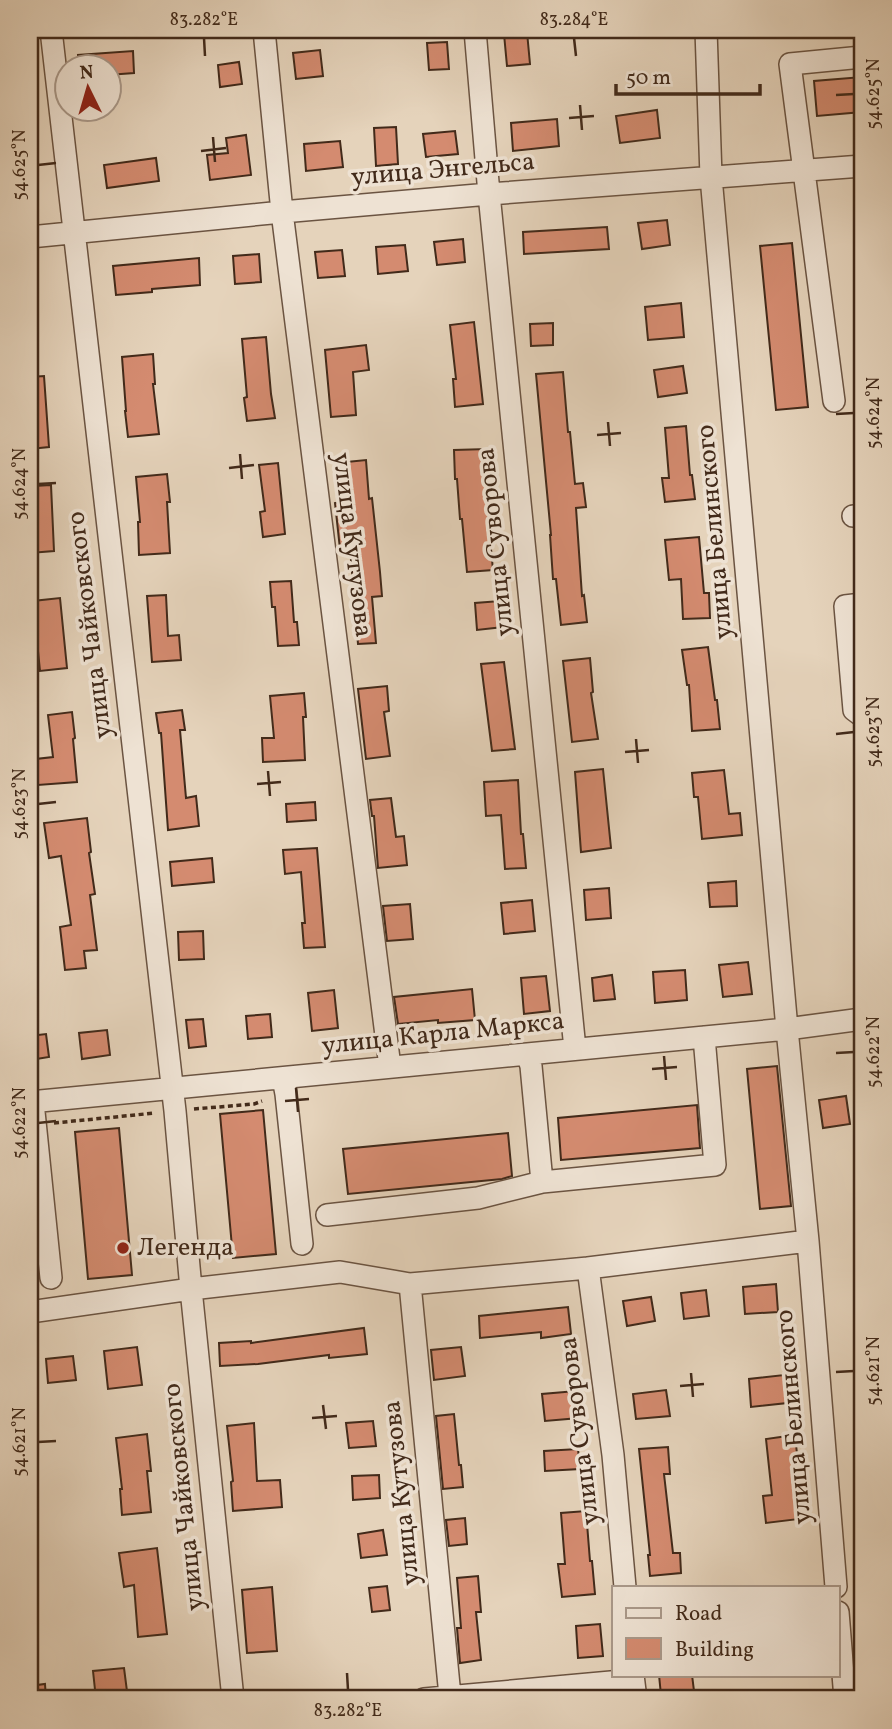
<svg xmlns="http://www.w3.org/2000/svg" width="892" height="1729" font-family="Vollkorn,serif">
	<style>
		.building { fill: #d48b70; stroke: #422a1a; stroke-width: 2 }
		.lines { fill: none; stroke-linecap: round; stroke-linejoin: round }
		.minor-casing { stroke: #6b5442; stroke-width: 24 }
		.path { stroke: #422a1a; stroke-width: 3.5; stroke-dasharray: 5 3.5; stroke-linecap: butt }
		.minor { stroke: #eee2d3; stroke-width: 21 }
		.ticks { fill: none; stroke: #422a1a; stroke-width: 2.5 }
		.poi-dot { fill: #8f2418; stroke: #eee2d3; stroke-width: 2.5 }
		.labels { text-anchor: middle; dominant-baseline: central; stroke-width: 7; stroke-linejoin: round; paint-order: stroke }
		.street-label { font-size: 26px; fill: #422a1a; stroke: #eee2d3 }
		.poi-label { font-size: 26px; fill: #422a1a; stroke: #eee2d3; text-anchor: start }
		.neatline { fill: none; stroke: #422a1a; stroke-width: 2.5 }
		.ticks-label { font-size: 18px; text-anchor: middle; fill: #422a1a }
	</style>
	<rect width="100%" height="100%" fill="#e5d3bb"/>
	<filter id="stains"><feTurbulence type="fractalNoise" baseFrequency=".00286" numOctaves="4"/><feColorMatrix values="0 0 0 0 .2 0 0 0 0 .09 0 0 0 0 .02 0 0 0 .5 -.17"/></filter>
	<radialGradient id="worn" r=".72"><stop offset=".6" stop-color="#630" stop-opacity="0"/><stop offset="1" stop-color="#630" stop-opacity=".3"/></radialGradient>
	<path class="building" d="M527,32L530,64L507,66L504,34Z
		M447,42L449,69L429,70L427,43Z
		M320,50L323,76L296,79L293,53Z
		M133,51L134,73L108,75V66H79L78,55Z
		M239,62L242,84L220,87L218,65Z
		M862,77V112L817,116L814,81Z
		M657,110L660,138L620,143L616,116Z
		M557,119L559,146L513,151L511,123Z
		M396,127L398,164L376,166L374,128Z
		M455,131L458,154L426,157L423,134Z
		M246,135L251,175L210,180L207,155L228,153L226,138Z
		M340,141L343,167L306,171L304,144Z
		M156,158L159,181L107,188L104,165Z
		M667,220L670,245L642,249L638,223Z
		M607,227L609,249L524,254L523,232Z
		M463,239L465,262L437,265L434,242Z
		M792,243L808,407L776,410L760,246Z
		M405,245L408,271L378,274L376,247Z
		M342,250L345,276L318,278L315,252Z
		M259,254L261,282L235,284L233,256Z
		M199,258L200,285L152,289V292L116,295L113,266Z
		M681,303L684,337L648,340L645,307Z
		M474,322L483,404L455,407L453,379H456L450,325Z
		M553,323V345L531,346L530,324Z
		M266,337L271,394L275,418L247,421L244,398L247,397L242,339Z
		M366,345L369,370L353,372L356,415L331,417L325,350Z
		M153,354L155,384H153L159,434L128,437L125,411H126L122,357Z
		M683,366L687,393L658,397L654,370Z
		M563,372L568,432H570L575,484L583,483L586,507L576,508L582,596L584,595L587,622L561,625L556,579H553L550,535H551L536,374Z
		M44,376L49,447L30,449V377Z
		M686,426L690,475H692L695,499L665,502L662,478H669L665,428Z
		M488,449L493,517H488L493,570L467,572L462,519H460L457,479H455L454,450Z
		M366,460L369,499L372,498L380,572L382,596L372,597L376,643L358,644L350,548L340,549L335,503L341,502L337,463Z
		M278,463L285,534L263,537L260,512L265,511L259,465Z
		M167,474L170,502H167L170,553L139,555L138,522H140L136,477Z
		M51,485L54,551L30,553V530H37L34,486Z
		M699,537L704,593H709L710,618L683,619L681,579L669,580L665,540Z
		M291,581L294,622H297L299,645L278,646L275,607H272L270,582Z
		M166,595L168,636L179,635L181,660L152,662L147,596Z
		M60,598L67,668L40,671L33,601Z
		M500,601L503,627L477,630L475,603Z
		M708,647L715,700H717L720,729L692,731L689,685H687L682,650Z
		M590,658L593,692L591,693L598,739L572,742L563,661Z
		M504,662L515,749L492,751L481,664Z
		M387,686L389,711L384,712L390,756L366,759L358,689Z
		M304,693L306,717H303L305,760L263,762L262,738H274L270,696Z
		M182,710L185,730H180L186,798L196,796L199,826L168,830L161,733H159L156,713Z
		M72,712L75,738L73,739L77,782L38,785L36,759L53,757L48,715Z
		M603,769L611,848L581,852L575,772Z
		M724,770L729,814L740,813L742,835L702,839L698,797H694L692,773Z
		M518,780L521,834H523L526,868L505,869L501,815L486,816L484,782Z
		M391,798L396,837L404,836L407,865L378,868L374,816H372L370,800Z
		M315,802L316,820L287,822L286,804Z
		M87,818L91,852L89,853L95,894L90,895L97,950L84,951L86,968L65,970L60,927L71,925L61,856L49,858L44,823Z
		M317,848L325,947L304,948L302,923H305L301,872L285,874L283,850Z
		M212,858L214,882L172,886L170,862Z
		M736,881L737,906L710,907L708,883Z
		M609,888L611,918L586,920L584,890Z
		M532,900L535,931L504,934L501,903Z
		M410,904L413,939L387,941L383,906Z
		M203,931L204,959L179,960L178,932Z
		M748,962L752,994L723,997L719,965Z
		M685,970L687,1000L655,1003L653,972Z
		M612,975L615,999L594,1001L592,978Z
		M546,976L550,1011L524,1014L521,978Z
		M472,989L475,1020L438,1023V1020L398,1024L394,997Z
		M334,990L338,1028L312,1031L308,993Z
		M270,1014L272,1037L248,1039L246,1016Z
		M203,1019L206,1046L189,1048L186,1020Z
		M107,1030L110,1055L82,1059L79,1033Z
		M46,1034L49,1057L30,1060V1036Z
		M777,1066L791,1206L760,1209L747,1069Z
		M846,1096L850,1124L823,1128L819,1100Z
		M697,1105L700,1148L561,1160L558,1118Z
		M263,1110L276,1254L233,1258L220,1114Z
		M119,1128L132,1275L88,1279L75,1132Z
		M508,1133L512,1176L502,1179L348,1194L343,1149Z
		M776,1284L778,1312L745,1314L743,1287Z
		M706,1290L709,1316L684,1319L681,1293Z
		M651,1297L655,1321L627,1326L623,1301Z
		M568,1307L571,1334L541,1338V1332L480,1338L479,1316Z
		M364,1328L367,1354L329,1358V1355L258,1364L220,1366L219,1343L251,1341V1343Z
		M137,1347L142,1385L108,1389L104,1351Z
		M461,1347L465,1376L434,1380L431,1350Z
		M73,1356L76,1380L48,1383L46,1359Z
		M784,1375L787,1403L751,1407L749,1379Z
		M666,1390L670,1416L636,1419L633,1394Z
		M576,1391L579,1418L545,1421L542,1394Z
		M454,1414L459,1465H461L463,1487L443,1489L436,1416Z
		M373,1421L376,1446L349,1448L346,1423Z
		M254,1423L257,1481L280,1480L282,1507L233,1511L231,1482L233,1481L227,1426Z
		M147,1434L151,1471H147L151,1512L122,1515L120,1489H122L116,1438Z
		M795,1435L799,1473H794L799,1519L766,1523L763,1496L772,1495L766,1439Z
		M668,1447L670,1474H664L673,1553H680L681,1573L650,1576L648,1555H650L639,1449Z
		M578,1449L580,1469L545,1471L544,1451Z
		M379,1475L380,1498L353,1500L352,1476Z
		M586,1511L590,1561H592L595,1594L562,1597L558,1564H565L561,1513Z
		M465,1518L467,1544L449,1546L446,1520Z
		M383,1530L387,1555L361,1558L358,1534Z
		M157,1548L167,1634L138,1637L134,1585L124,1587L119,1553Z
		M478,1576L481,1612H476L481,1660L460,1663L457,1628H461L457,1578Z
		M387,1586L390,1610L372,1612L369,1588Z
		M272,1587L277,1651L247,1653L242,1590Z
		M600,1624L603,1656L578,1658L576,1626Z
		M124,1668L128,1699H96L93,1671Z
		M659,1675H692L694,1691L661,1695Z
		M45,1684L46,1699H30V1686Z"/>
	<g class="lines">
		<g class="minor-casing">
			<path id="minor" d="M51,30L175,1111L191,1289L233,1699
				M264,30L282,212L390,1067
				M475,30L489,194L575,1049
				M706,30L711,177L787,1029L808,1241L836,1587
				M30,237L282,212L489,194L862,166
				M834,401L790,64L862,57
				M853,516H862
				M862,604L845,606L854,710L862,716
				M527,1054L531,1066L542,1182L715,1165L704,1037
				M283,1078L286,1094L302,1244
				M30,1102L787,1029L862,1019
				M33,1102L51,1278
				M327,1215L478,1198L542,1182
				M588,1268L613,1455L625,1587
				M410,1284L450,1696
				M30,1312L191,1289L340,1272L410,1284L588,1268L808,1241
				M838,1612L845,1699
				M633,1675L636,1699
				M424,1699L633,1680"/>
		</g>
		<path class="path" d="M194,1109L254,1104L262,1101
			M54,1123L155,1113"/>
		<use href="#minor" class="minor"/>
	</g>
	<path class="ticks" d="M204,38L205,56M574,38L576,56M836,95L854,94M580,105L582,130M569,118L594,116M213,137L215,162M201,151L226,148M38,165L56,163M836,414L854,413M608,422L610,446M597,435L621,433M240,454L242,479M229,468L254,465M38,484L56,483M836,734L854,732M636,739L638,763M625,752L649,750M268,771L270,796M257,784L281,782M38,804L56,802M836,1053L854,1052M664,1056L666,1080M652,1069L677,1067M296,1088L298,1112M285,1101L309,1099M38,1123L56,1121M836,1372L854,1371M691,1373L693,1397M680,1386L704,1384M323,1405L326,1429M312,1418L337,1416M38,1442L56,1441M347,1673L348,1690"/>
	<circle class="poi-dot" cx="123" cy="1248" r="7"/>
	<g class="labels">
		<g class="street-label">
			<text transform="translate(443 170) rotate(-5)">улица Энгельса</text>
			<text transform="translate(715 532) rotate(-95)">улица Белинского</text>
			<text transform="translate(496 542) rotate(-96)">улица Суворова</text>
			<text transform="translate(352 545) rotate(83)">улица Кутузова</text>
			<text transform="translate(90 625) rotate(-97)">улица Чайковского</text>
			<text transform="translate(443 1034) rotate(-6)">улица Карла Маркса</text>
			<text transform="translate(794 1417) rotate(-95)">улица Белинского</text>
			<text transform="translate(580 1431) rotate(-97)">улица Суворова</text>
			<text transform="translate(402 1493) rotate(-96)">улица Кутузова</text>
			<text transform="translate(184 1497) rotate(-96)">улица Чайковского</text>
		</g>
		<g class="poi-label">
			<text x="137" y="1248">Легенда</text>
		</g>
	</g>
	<rect width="892" height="1729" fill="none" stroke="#e5d3bb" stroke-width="77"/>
	<rect x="612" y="1586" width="228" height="91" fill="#eee2d3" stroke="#a99889" stroke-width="2"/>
	<rect x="626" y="1608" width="35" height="10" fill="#eee2d3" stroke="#a99889" stroke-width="2"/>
	<text x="675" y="1620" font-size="21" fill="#422a1a">Road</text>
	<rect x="626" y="1638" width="35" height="21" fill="#d48b70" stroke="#a99889" stroke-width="2"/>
	<text x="675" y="1656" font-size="21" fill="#422a1a">Building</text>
	<g transform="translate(88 88) rotate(355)"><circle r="33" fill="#eee2d3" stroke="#a99889" stroke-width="2"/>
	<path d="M0-5L12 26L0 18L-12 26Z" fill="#8f2418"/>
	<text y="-10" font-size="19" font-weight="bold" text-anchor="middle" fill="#422a1a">N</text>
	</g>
	<path d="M616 84v10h144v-10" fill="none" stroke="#422a1a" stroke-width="3.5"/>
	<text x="626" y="84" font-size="21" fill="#422a1a" stroke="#eee2d3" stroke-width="5" paint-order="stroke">50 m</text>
	<rect x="38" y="38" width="816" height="1652" class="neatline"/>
	<g class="ticks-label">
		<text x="204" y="25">83.282°E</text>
		<text x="574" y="25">83.284°E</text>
		<text transform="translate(873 94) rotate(-90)" y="6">54.625°N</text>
		<text transform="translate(19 165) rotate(-90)" y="6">54.625°N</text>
		<text transform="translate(873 413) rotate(-90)" y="6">54.624°N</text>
		<text transform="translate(19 484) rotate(-90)" y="6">54.624°N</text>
		<text transform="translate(873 732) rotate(-90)" y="6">54.623°N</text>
		<text transform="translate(19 804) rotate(-90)" y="6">54.623°N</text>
		<text transform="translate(873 1052) rotate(-90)" y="6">54.622°N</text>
		<text transform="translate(19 1123) rotate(-90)" y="6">54.622°N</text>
		<text transform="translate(873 1371) rotate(-90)" y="6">54.621°N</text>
		<text transform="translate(19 1442) rotate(-90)" y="6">54.621°N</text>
		<text x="348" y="1716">83.282°E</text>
	</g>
	<rect width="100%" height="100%" filter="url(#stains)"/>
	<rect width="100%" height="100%" fill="url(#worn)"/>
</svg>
